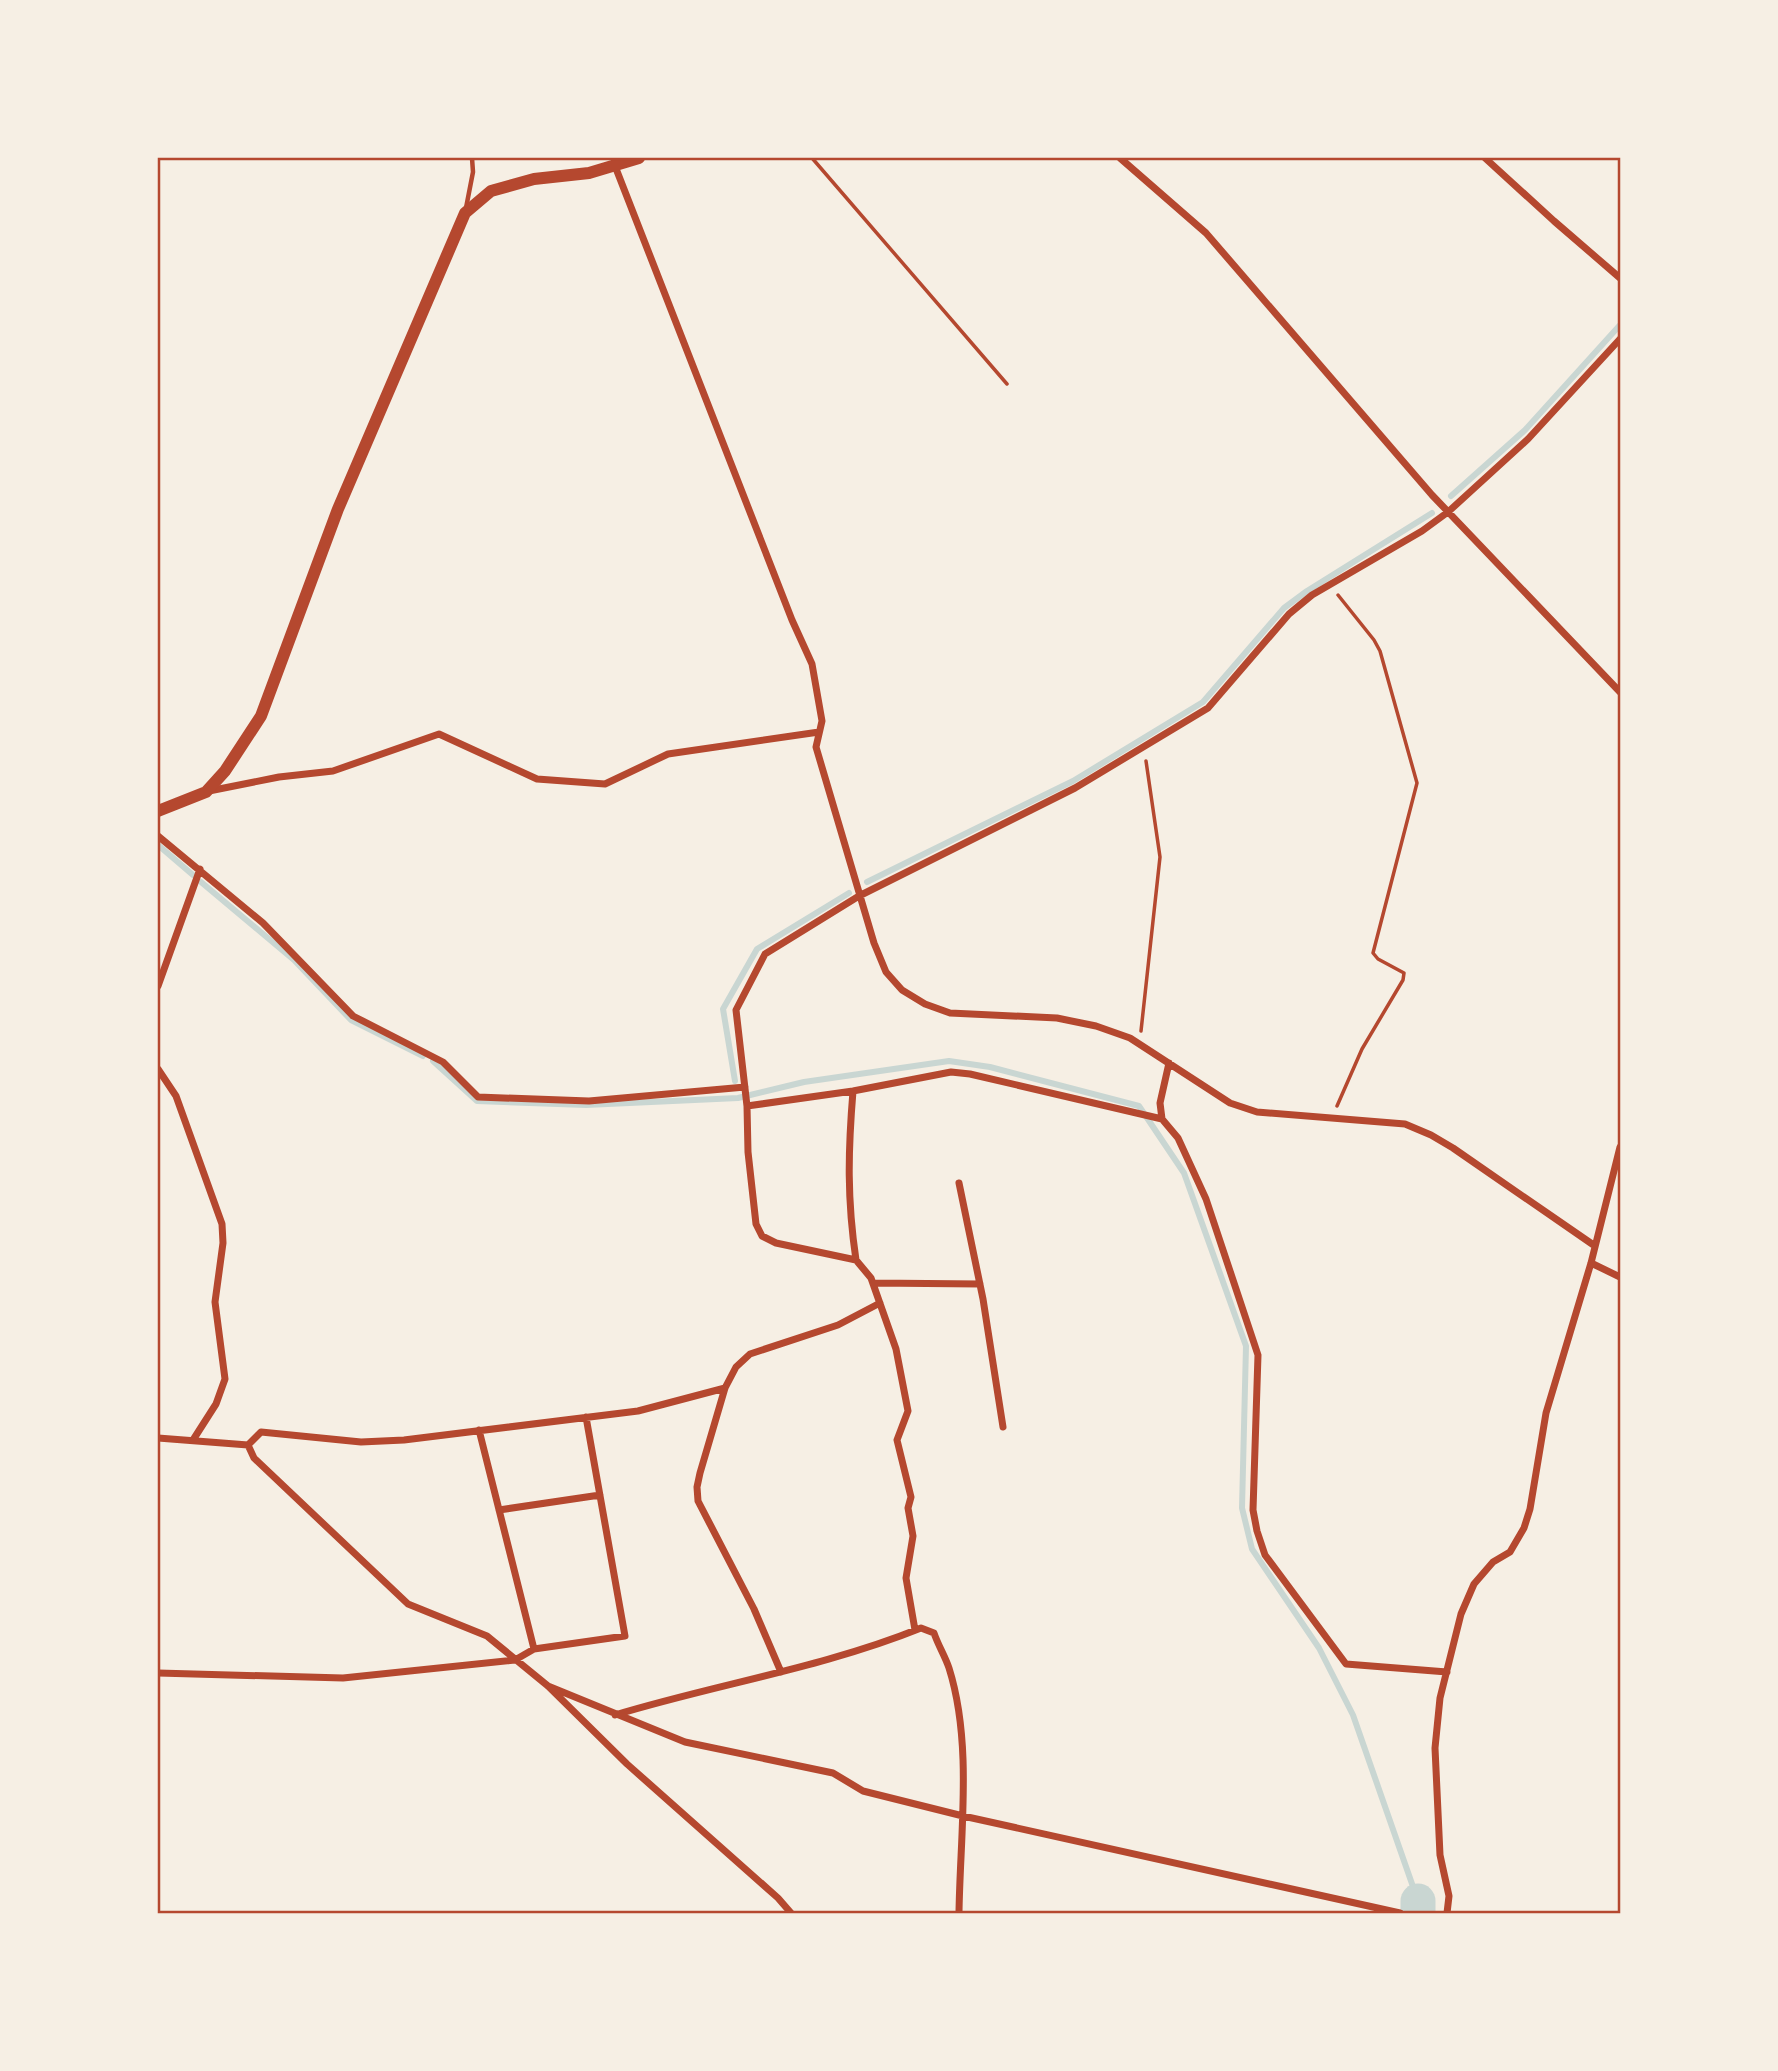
<svg xmlns="http://www.w3.org/2000/svg" width="1778" height="2071" font-family="Quicksand,sans-serif">
	<style>
		.lines { fill: none; stroke-linecap: round; stroke-linejoin: round }
		.stream { stroke: #c9d6d2; stroke-width: 6 }
		.river { stroke: #c9d6d2; stroke-width: 35 }
		.path { stroke: #b5482f; stroke-width: 3.5 }
		.service { stroke: #b5482f; stroke-width: 4.5 }
		.minor { stroke: #b5482f; stroke-width: 7 }
		.tertiary { stroke: #b5482f; stroke-width: 12 }
		.neatline { fill: none; stroke: #b5482f; stroke-width: 2.5 }
	</style>
	<rect width="100%" height="100%" fill="#f6efe4"/>
	<g class="lines">
		<path class="stream" d="M1451,496L1525,430L1620,325
			M158,845L193,875
			M201,882L294,960L351,1020L423,1056
			M867,882L1073,781L1203,702L1284,608L1307,591L1432,513
			M433,1061L477,1101L586,1105L738,1098L804,1082L949,1061L990,1067L1139,1106L1184,1173L1246,1346L1242,1508L1252,1549L1319,1648L1353,1715L1418,1901
			M735,1081L723,1009L757,949L849,893"/>
		<path class="river" d="M1418,1913V1901"/>
		<path class="path" d="M812,158L1007,384
			M1141,1031L1160,857L1146,761
			M1337,1106L1362,1049L1403,980L1404,973L1378,959L1373,953L1417,783L1380,651L1374,640L1338,595"/>
		<path class="service" d="M466,208L473,172L472,158"/>
		<path class="minor" d="M1120,158L1206,233L1432,495L1620,692
			M1485,158L1554,221L1620,278
			M615,166L792,620L812,664L822,721L816,747L874,943L886,972L902,990L925,1004L950,1013L1057,1018L1096,1026L1130,1038L1230,1103L1257,1112L1405,1124L1431,1135L1453,1148L1595,1246
			M209,791L279,777L333,771L439,734L537,779L605,784L668,754L819,732
			M158,836L263,923L353,1016L443,1062L478,1097L589,1101L745,1087
			M158,986L200,869
			M158,1069L176,1096L222,1224L223,1243L215,1302L225,1379L216,1404L193,1440
			M853,1091C848,1152 847,1199 856,1260
			M747,1106L853,1091L951,1072L970,1074L1162,1119L1178,1138L1206,1199L1258,1355L1253,1510L1257,1531L1265,1555L1346,1664L1447,1672
			M1162,1119L1160,1103L1169,1063
			M959,1183L983,1299L1003,1427
			M1591,1263L1620,1277
			M873,1283L980,1284
			M479,1430L534,1649
			M158,1438L248,1445L254,1458L408,1604L487,1636L548,1686L627,1764L778,1898L791,1913
			M248,1445L261,1432L361,1442L404,1440L638,1411L725,1388
			M499,1510L600,1495
			M915,1630L906,1578L913,1536L908,1508L911,1497L897,1440L908,1411L896,1349L871,1278L856,1260L776,1243L762,1236L756,1224L748,1152L747,1106L736,1010L765,954L859,896L1075,788L1208,708L1289,614L1312,595L1422,531L1448,512L1528,439L1620,339
			M781,1672L754,1609L698,1501L697,1487L700,1473L725,1388L736,1367L750,1354L838,1325L880,1303
			M158,1673L343,1678L515,1660L534,1649L625,1636L586,1417
			M548,1686L685,1742L833,1773L863,1791L963,1816L1400,1913
			M615,1715C717,1684 822,1668 921,1628L934,1633C938,1645 945,1656 949,1668C973,1744 960,1835 959,1913
			M1447,1913L1449,1896L1440,1855L1435,1748L1440,1698L1461,1614L1474,1584L1493,1562L1510,1552L1524,1528L1530,1509L1546,1413L1591,1263L1620,1147"/>
		<path class="tertiary" d="M158,811L206,792L225,771L261,716L338,509L465,213L491,191L534,179L589,173L639,158"/>
	</g>
	<rect width="1778" height="2071" fill="none" stroke="#f6efe4" stroke-width="318"/>
	<rect x="159" y="159" width="1460" height="1753" class="neatline"/>
</svg>
